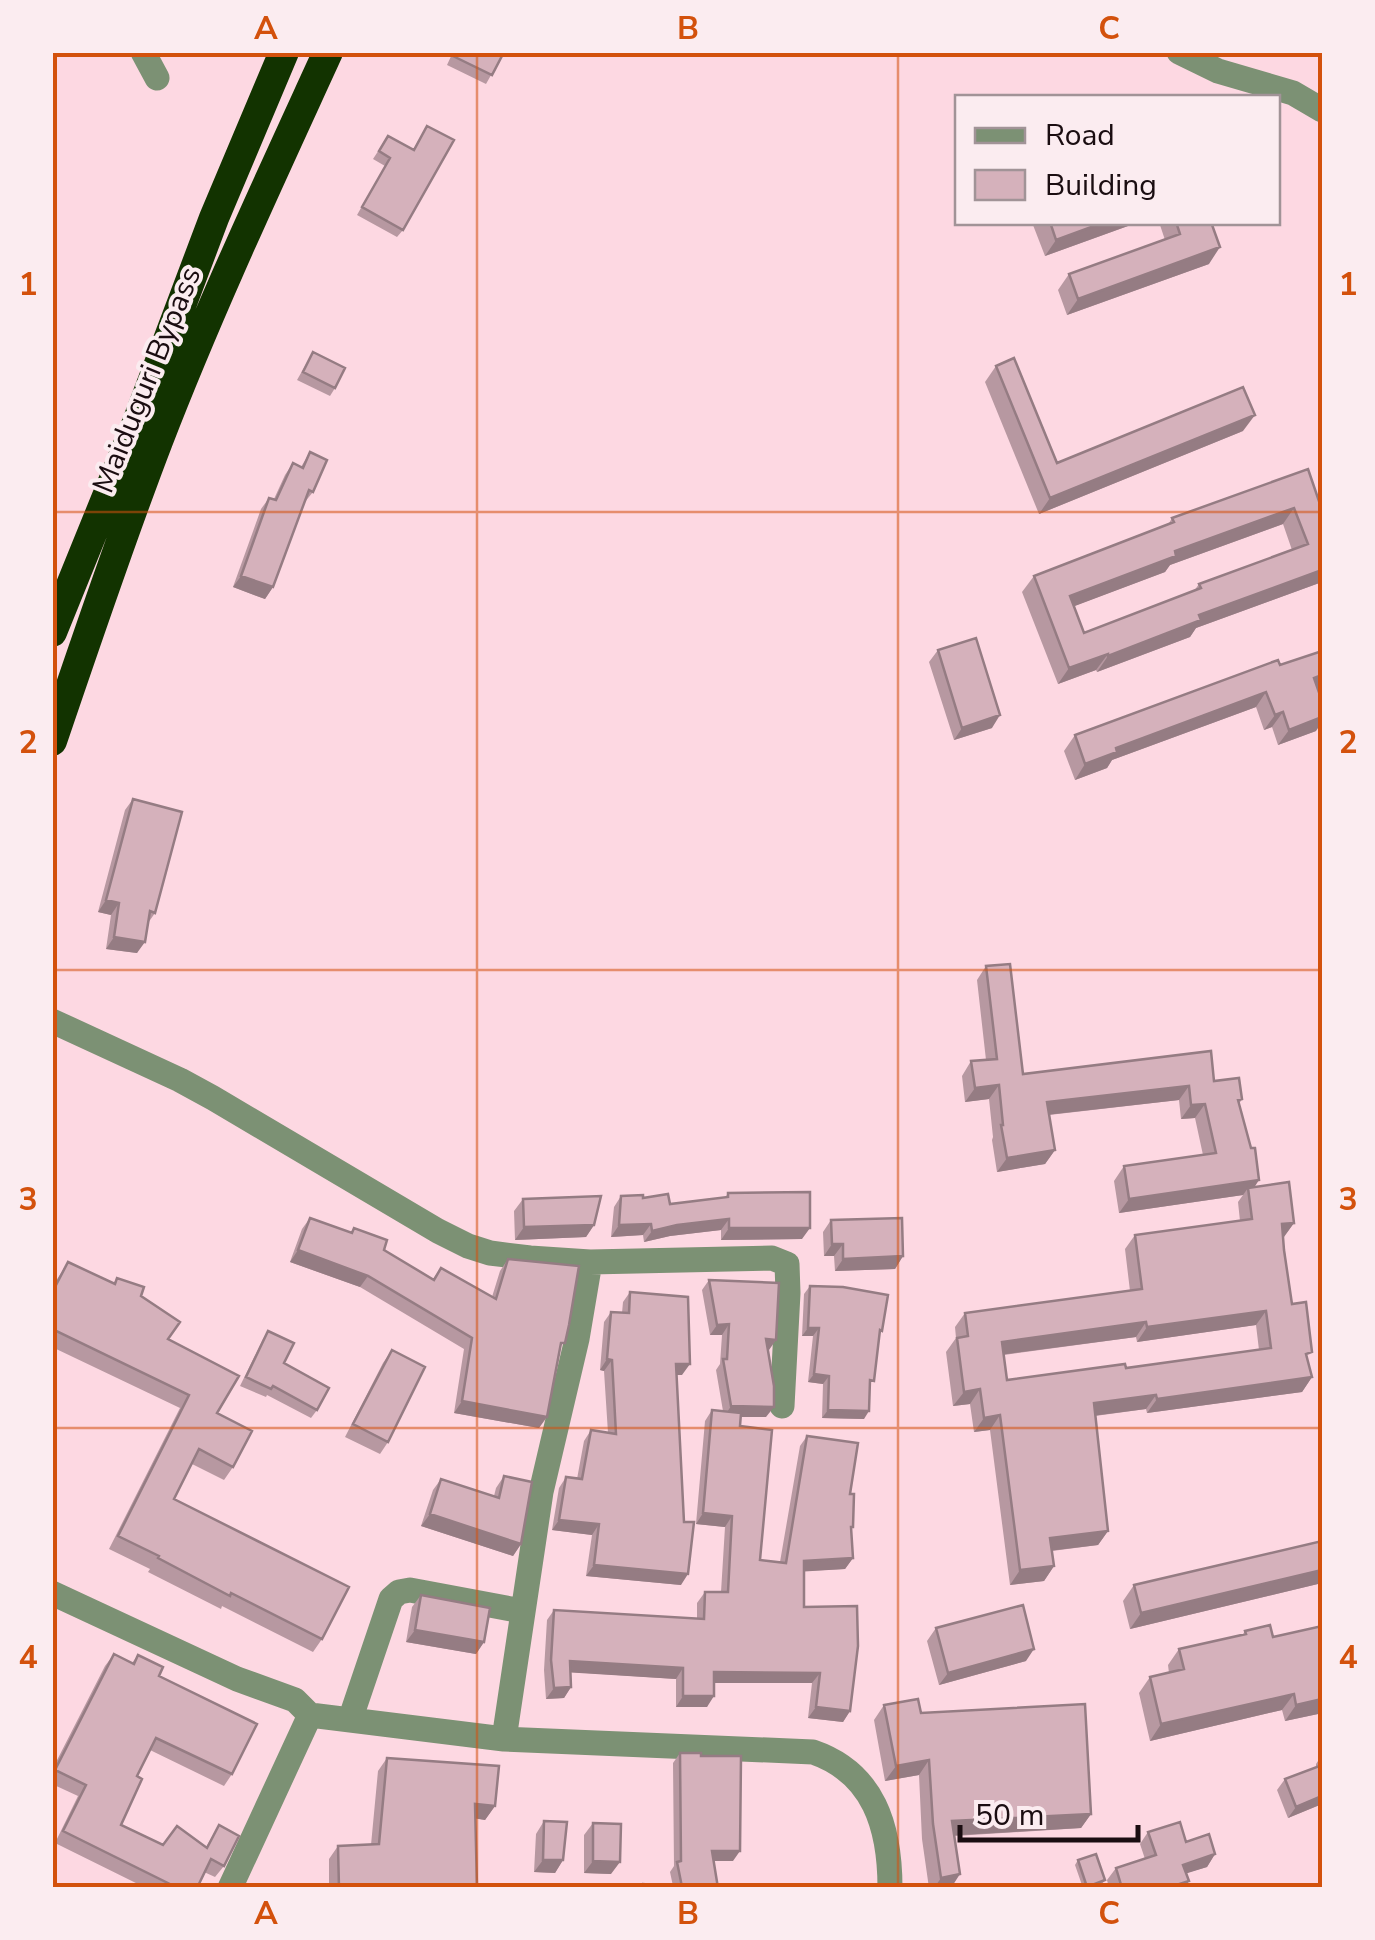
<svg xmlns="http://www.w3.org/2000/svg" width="1375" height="1940" font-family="'Nunito Sans',sans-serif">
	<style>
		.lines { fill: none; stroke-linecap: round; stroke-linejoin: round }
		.minor { stroke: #7c9174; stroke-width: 25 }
		.highway { stroke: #123300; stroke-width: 30 }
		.wall { fill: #b798a1; fill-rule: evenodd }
		.shaded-wall { fill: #957c83 }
		.building { fill: #d5b1bb; stroke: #957c83; stroke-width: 2.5; fill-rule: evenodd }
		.grid { fill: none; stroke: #d3510c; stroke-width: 2.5; stroke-opacity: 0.55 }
		.labels { text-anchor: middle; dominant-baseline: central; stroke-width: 8; stroke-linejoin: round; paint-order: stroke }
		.street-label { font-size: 30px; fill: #1a0d11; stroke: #fbecf0 }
		.neatline { fill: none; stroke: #d3510c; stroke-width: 4 }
		.grid-label { font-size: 32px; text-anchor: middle; font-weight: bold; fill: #d3510c }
	</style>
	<rect width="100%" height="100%" fill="#fdd8e2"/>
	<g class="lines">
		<path class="minor" d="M143,52L157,78
			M1179,52L1218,71L1293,93L1322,110
			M52,1021L180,1080L213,1098L438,1231L468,1246L490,1253L530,1258L590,1262L772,1258L787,1264L788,1293L782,1406
			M52,1593L237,1679L295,1700L310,1715L504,1739L813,1752C874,1773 890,1827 890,1888
			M350,1720L391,1599L399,1592L410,1590L522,1611
			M504,1739L541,1492L577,1339L590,1262
			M230,1888L310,1715"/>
		<path class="highway" d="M52,632L136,425L214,218L284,52
			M52,741C86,641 120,540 158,441C209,309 269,181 328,52"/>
	</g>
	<path class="wall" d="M453,52H504L486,84L447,65Z
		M427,126L403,230L397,237L357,215L385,166L373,159L388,136L413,150Z
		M1035,222H1139L1045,256L1033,225Z
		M1159,222H1211L1209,264L1067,315L1058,290L1069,274L1165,240Z
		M313,352L335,388L330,396L297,380Z
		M996,366L1057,463L1243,431L1039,514L985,382Z
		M310,452L313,492L304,503L273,587L265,599L233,587L261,509L269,498L274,499L285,475L293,463L301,467Z
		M1308,469L1322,582L1196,628L1190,637L1097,672L1096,670L1058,684L1022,592L1034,576L1168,525L1172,518ZM1283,524L1292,550L1199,584L1194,591L1084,633L1074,606L1165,572L1170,565Z
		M938,650L992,728L954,740L929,662Z
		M1280,665L1318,689L1316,731L1278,745L1272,727L1264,730L1256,707L1112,760L1107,768L1075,780L1064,751L1075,735Z
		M133,799L155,913L148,923L137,953L106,949L111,915L98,912L125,810Z
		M986,966L1023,1074L1214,1081L1242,1099L1239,1104L1255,1187L1294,1223L1283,1237L1292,1304L1312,1377L1302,1392L1147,1413L1146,1409L1095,1416L1108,1531L1098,1545L1052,1551L1054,1566L1044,1581L1010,1585L990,1430L974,1432L970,1404L953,1406L946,1352L956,1338L955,1327L965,1313L1130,1291L1125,1249L1135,1235L1240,1221L1238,1202L1243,1195L1119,1213L1114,1181L1124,1166L1203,1155L1195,1118L1181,1119L1179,1100L1049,1115L1055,1150L1045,1164L997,1172L992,1140L993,1137L989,1099L965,1102L962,1076L971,1061L986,1060L977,980ZM1256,1325L1259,1350L1126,1368L1007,1380L1004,1355L1136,1337L1137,1342Z
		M728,1193L802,1239L721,1240V1230L670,1236L644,1242L643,1235L611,1237L614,1207L621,1196L643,1198L670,1204L725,1198Z
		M523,1199L594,1225L586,1237L515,1240L514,1211Z
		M310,1218L351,1232L354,1228L384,1250L433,1279L441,1268L492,1297L500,1271L508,1259L560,1350L539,1428L454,1413L464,1349L360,1287L290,1262L302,1229Z
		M831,1220L903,1256L895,1269L835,1271L834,1256H824L823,1232Z
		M68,1262L113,1284L117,1278L141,1296L217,1413L233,1467L224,1480L192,1464L174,1499L322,1639L313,1652L222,1606L221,1609L148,1572L150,1569L109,1549L180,1408L52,1347V1284H54Z
		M709,1280L776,1340L767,1350L766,1417H741L740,1426L760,1560L780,1562L800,1446L807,1436L850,1494L853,1558L845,1569L804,1571V1607L850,1711L843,1722L808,1718L812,1683H714L707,1707H676V1679L571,1672V1687L564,1698L546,1699L544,1670L547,1620L554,1610L697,1619V1603L705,1592H721L725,1527L696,1524L705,1421L712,1410L723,1411L716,1370L720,1364L722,1335H710L702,1290Z
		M810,1286L879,1335L864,1419L822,1418L823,1384L808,1382L813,1336H802L804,1294Z
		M630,1292L682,1375H677L681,1585L586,1576L592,1535L552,1530L559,1488L566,1477L577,1479L584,1441L591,1430L608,1433L604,1371L600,1370L604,1322L611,1312L622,1313L623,1302Z
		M268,1331L284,1363L317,1410L311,1418L267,1395L266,1397L240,1386L263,1339Z
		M392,1350L388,1442L380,1454L345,1437L383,1363Z
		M504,1476L521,1544L513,1556L421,1526L433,1490L441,1479L494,1496L496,1488Z
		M1322,1541V1583L1130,1629L1123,1601L1134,1585Z
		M421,1595L484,1642L476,1654L406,1642L412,1607Z
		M1322,1626V1708L1318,1714L1285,1721L1282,1710L1150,1741L1139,1693L1150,1677L1169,1673L1168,1665L1179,1649L1243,1634L1245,1631L1273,1637Z
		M936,1628L1026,1661L939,1685L927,1641Z
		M114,1654L132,1663L138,1655L159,1676L232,1774L224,1786L150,1750L137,1776L121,1825L163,1845L206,1847L219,1825L224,1866L215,1877L204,1872L197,1888H146L55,1843L78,1796L52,1784V1770L105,1666Z
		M884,1705L921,1713L1091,1814L1081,1828L955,1836L951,1888H929L922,1839L919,1775L885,1781L874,1720Z
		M680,1753L733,1861H714L718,1888H640L643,1884L673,1886L670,1872L674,1866L673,1763Z
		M1322,1755V1806V1804L1288,1818L1277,1790L1285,1779L1316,1767V1764Z
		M387,1758L495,1806L485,1820L475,1818L477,1888H329V1859L338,1846L371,1845L378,1771Z
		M544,1821L563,1860L555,1873L534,1872L536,1834Z
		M593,1823L611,1874L584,1873V1835Z
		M1148,1832L1186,1842L1215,1854L1207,1867L1186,1873L1184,1888H1109L1107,1880L1116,1868L1145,1859L1140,1844Z
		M1078,1860L1105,1880L1102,1884L1093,1888H1083L1075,1865Z"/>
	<path class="shaded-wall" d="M1105,222H1139L1045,256L1056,240Z
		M1220,247L1209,264L1067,315L1078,299Z
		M1255,415L1243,431L1039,514L1050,498Z
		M1294,508L1283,524L1170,565L1165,572L1059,612L1070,596L1175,551Z
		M1322,570V582L1196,628L1190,637L1097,672L1108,656L1199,615Z
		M241,576L273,587L265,599L233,587Z
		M1108,654L1096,670L1058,684L1069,668Z
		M1322,675V687L1304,694L1314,678Z
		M1266,692L1256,707L1112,760L1107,768L1075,780L1085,764L1116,748Z
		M1283,712L1272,727L1264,730L1275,715Z
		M1000,715L992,728L954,740L962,728Z
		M1322,717V722L1316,731L1278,745L1289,730Z
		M106,900L119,903L111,915L98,912Z
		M114,937L145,942L137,953L106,949Z
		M999,1085L989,1099L965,1102L975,1088Z
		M1189,1086L1179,1100L1037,1116L1047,1102Z
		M1205,1104L1195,1118L1181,1119L1191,1105Z
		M1055,1150L1045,1164L997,1172L1007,1158Z
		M1259,1180L1250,1194L1248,1188L1243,1195L1119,1213L1129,1199Z
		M729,1219L721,1230L670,1236L644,1242L652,1231L677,1225Z
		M1294,1223L1284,1237L1272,1239L1282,1224Z
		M651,1224L643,1235L611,1237L619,1225Z
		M594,1225L586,1237L515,1240L524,1227Z
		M729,1228H810L802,1239L721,1240Z
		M832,1244H843L834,1256H824Z
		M298,1250L368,1276L360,1287L290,1262Z
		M903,1256L895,1269L835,1271L843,1259Z
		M1266,1311L1256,1325L1137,1342L1147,1327Z
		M1146,1322L1136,1337L992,1356L1002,1342Z
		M729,1324L722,1335H710L717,1325Z
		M808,1328H819L813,1336H802Z
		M766,1339L776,1340L769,1350H758Z
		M607,1359L612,1360L604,1371L600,1370Z
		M676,1364H690L682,1375H669Z
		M814,1374L829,1376L823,1384L808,1382Z
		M1312,1377L1302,1392L1147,1413L1157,1399Z
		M980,1389L970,1404L953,1406L964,1392Z
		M1156,1395L1146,1409L1084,1417L1094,1403Z
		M462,1401L547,1417L539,1428L454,1413Z
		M731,1406L774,1407L766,1417H724Z
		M828,1410L869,1411L864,1419L822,1418Z
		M1000,1415L990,1430L974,1432L984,1418Z
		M703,1513L732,1516L725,1527L696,1524Z
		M430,1514L521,1544L513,1556L421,1526Z
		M559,1520L599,1524L592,1535L552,1530Z
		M1108,1531L1098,1545L1040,1552L1050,1538Z
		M853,1558L845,1569L796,1572L804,1561Z
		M594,1565L688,1574L681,1585L586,1576Z
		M1054,1566L1044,1581L1010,1585L1020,1570Z
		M1322,1570V1583L1130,1629L1141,1613Z
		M415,1630L484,1642L476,1654L406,1642Z
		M1034,1649L1026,1661L939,1685L948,1673Z
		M570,1661L683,1668L676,1679L563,1672Z
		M714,1672L820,1673L812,1683H707Z
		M571,1687L564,1698L546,1699L554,1688Z
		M1294,1694L1282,1710L1150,1741L1161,1724Z
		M1322,1695V1708L1318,1714L1285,1721L1296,1705Z
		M683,1696H714L707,1707H676Z
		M816,1707L850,1711L843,1722L808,1718Z
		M929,1760L919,1775L885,1781L896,1766Z
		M1322,1796V1804L1288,1818L1296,1807Z
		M475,1804L495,1806L485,1820L466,1817Z
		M1091,1814L1081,1828L942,1836L952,1821Z
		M712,1851H740L733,1861H705Z
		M1215,1854L1207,1867L1175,1877L1183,1865Z
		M543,1860H563L555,1873L534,1872Z
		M593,1861L620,1862L611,1874L584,1873Z
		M960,1874L951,1888H934L941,1878Z
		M1189,1881L1184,1888H1167Z"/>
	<path class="building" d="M455,52H504L492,75L453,56Z
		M427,126L454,140L403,230L362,207L390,158L379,151L388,136L414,150Z
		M1050,222H1105L1056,240Z
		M1176,222H1211L1220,247L1078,299L1069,274L1180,234Z
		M313,352L345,368L335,388L303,372Z
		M1014,358L1057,463L1243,387L1255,415L1050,498L996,366Z
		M310,452L327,460L313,492L309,490L273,587L241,576L269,498L276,500L293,463L303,468Z
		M1308,469L1322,510V570L1199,615L1201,620L1108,656V654L1069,668L1034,576L1174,522L1172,518ZM1294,508L1308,544L1199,584L1201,588L1084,633L1070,596L1176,556L1175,551Z
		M976,638L1000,715L962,728L938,650Z
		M1322,651V675L1314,678L1322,701V717L1289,730L1283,712L1275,715L1266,692L1116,748L1117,752L1085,764L1075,735L1278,660L1280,665Z
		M133,799L182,812L155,913L150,911L145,942L114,937L119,903L106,900Z
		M1010,964L1023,1074L1211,1051L1214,1081L1239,1078L1242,1099L1238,1100L1251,1148H1255L1259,1180L1129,1199L1124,1166L1216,1153L1205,1104L1191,1105L1189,1086L1047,1102L1055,1150L1007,1158L1001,1125H1003L999,1085L975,1088L971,1061L997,1059L986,966Z
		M1289,1182L1294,1223L1282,1224L1284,1250L1292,1304L1306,1302L1312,1352L1306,1354L1312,1377L1157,1399L1156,1395L1094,1403L1108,1531L1050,1538L1054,1566L1020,1570L1000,1415L984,1418L980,1389L964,1392L957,1338L968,1336L965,1313L1142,1289L1135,1235L1252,1219L1248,1188ZM1266,1311L1271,1348L1126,1368L1125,1364L1007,1380L1002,1342L1146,1322L1147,1327Z
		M810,1192V1228H729V1219L677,1225L652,1231L651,1224L619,1225L621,1196L643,1195V1198L668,1194L670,1204L728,1197V1193Z
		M601,1196L594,1225L524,1227L523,1199Z
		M310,1218L352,1233L354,1228L387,1240L384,1250L434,1280L441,1268L496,1299L508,1259L579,1266L569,1325L565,1343H561L547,1417L462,1401L472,1338L368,1276L298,1250Z
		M902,1218L903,1256L843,1259V1244H832L831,1220Z
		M68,1262L115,1284L117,1278L144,1287L141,1296L180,1322L168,1339L239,1376L217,1413L252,1431L233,1467L199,1449L174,1499L349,1587L322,1639L231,1593L230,1596L158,1558L159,1556L118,1536L189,1395L52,1329V1284L56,1285Z
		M709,1280L779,1283L776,1340L766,1339L774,1386V1407L731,1406L723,1359H727L729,1324L717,1325Z
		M810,1286L843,1287L888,1295L882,1331L880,1330L874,1381L870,1380L869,1411L828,1410L829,1376L814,1374L819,1328H808Z
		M630,1292L688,1297L690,1364H676L684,1522H694L688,1574L594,1565L599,1524L559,1520L566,1477L582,1479L591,1430L616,1434L612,1360L607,1359L611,1312L629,1313Z
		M268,1331L294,1343L284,1363L329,1388L317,1410L273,1386L271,1389L246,1377Z
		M392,1350L425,1367L388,1442L353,1424Z
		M712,1410L741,1413L740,1426L772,1430L760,1560L786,1563L807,1436L858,1443L850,1494H854L853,1527H851L853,1558L804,1561V1607L857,1606L858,1646L850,1711L816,1707L820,1673L714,1672V1696H683V1668L570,1661L571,1687L554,1688L551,1660L554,1610L704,1619L705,1592H728L732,1516L703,1513Z
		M504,1476L532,1482L521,1544L430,1514L441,1479L499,1498Z
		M1322,1541V1570L1141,1613L1134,1585Z
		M421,1595L490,1608L484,1642L415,1630Z
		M1023,1605L1034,1649L948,1673L936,1628Z
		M1270,1625L1273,1637L1322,1626V1699L1296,1705L1294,1694L1161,1724L1150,1677L1184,1669L1179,1649L1246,1634L1245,1631Z
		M114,1654L134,1664L138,1655L163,1667L159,1676L257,1724L232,1774L156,1738L137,1776L142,1779L121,1825L163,1845L177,1826L207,1848L219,1825L239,1836L224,1866L211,1859L197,1888H178L63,1831L86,1785L55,1770Z
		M918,1699L921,1713L1085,1704L1091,1814L952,1821L960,1874L941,1878L933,1824L929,1760L896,1766L884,1705Z
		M680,1753H701V1756H741L740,1851H712L718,1888H642L643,1884L682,1887L677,1862L681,1861Z
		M387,1758L499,1766L495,1806L475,1804L477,1888H339L338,1846L379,1844Z
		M1322,1765V1796L1296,1807L1285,1779Z
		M544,1821L567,1822L563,1860H543Z
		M1180,1822L1186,1842L1209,1834L1215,1854L1183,1865L1189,1881L1167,1888H1122L1116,1868L1156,1855L1148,1832Z
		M593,1823L621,1824L620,1862L593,1861Z
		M1096,1854L1105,1880L1087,1887L1078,1860Z"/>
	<path class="grid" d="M477,52V1888M898,52V1888M52,512H1322M52,970H1322M52,1428H1322"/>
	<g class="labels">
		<g class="street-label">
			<text transform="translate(147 380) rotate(-68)">Maiduguri Bypass</text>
		</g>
	</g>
	<rect width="1375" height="1940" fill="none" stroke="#fbecf0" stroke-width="110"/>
	<rect x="955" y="95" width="325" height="130" fill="#fbecf0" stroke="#a19397" stroke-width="2.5"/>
	<rect x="975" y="128" width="50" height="15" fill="#7c9174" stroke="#a19397" stroke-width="2.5"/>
	<text x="1045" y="145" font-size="30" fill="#1a0d11">Road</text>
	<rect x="975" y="170" width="50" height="30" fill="#d5b1bb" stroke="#a19397" stroke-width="2.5"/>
	<text x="1045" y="195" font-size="30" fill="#1a0d11">Building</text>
	<path d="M960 1825v15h178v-15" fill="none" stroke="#1a0d11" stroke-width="5"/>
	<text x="975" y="1825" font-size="30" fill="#1a0d11" stroke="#fbecf0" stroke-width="8" paint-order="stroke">50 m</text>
	<rect x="55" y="55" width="1265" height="1830" class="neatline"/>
	<g class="grid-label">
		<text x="266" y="39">A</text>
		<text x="688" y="39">B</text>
		<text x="1109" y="39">C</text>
		<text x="28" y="295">1</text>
		<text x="1348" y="295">1</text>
		<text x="28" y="753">2</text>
		<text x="1348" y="753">2</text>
		<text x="28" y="1210">3</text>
		<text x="1348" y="1210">3</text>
		<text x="28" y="1668">4</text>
		<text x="1348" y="1668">4</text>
		<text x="266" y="1924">A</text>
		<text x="688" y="1924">B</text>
		<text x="1109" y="1924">C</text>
	</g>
</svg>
